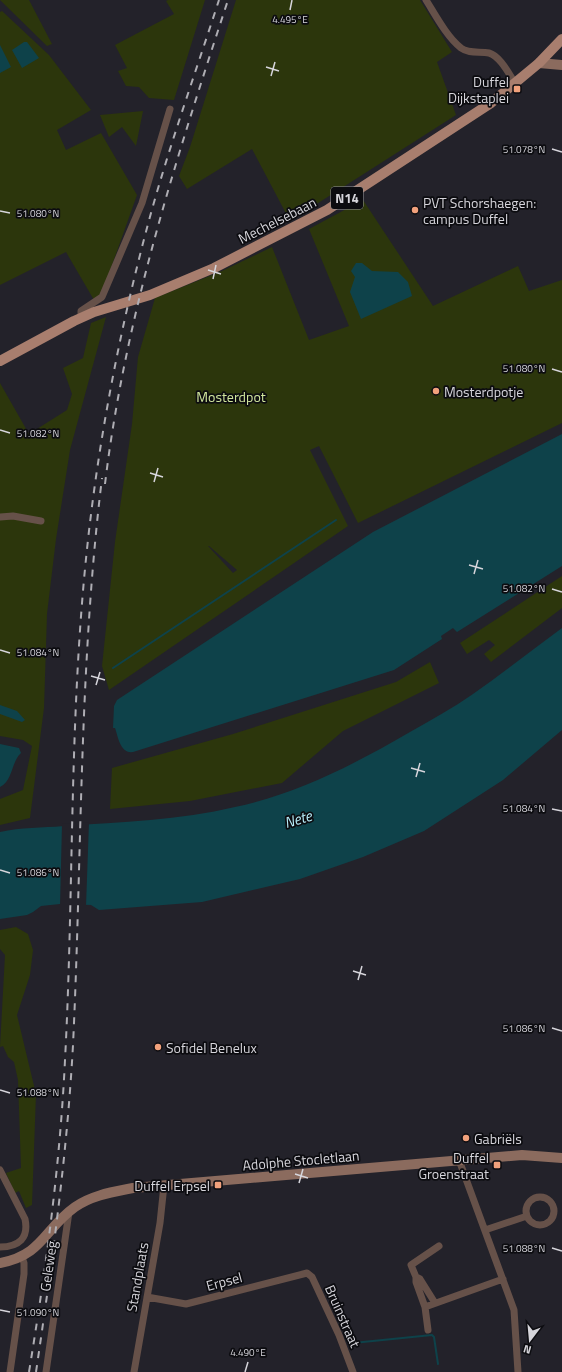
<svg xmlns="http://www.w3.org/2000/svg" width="562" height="1372" font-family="'Titillium Web',sans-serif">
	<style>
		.green { fill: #2c360c; fill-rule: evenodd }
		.water { fill: #0e424a }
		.pier { fill: #23222a }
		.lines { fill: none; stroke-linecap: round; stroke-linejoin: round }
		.stream { stroke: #0e424a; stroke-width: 2 }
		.street { stroke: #665149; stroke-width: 7 }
		.secondary { stroke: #8b6b5e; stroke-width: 10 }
		.primary { stroke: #a87e6e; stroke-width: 10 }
		.rail { stroke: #afaeb4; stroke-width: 2; stroke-dasharray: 7 7; stroke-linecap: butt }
		.ticks { fill: none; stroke: #d6d5db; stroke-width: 1.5 }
		.poi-dot { fill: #f1a17c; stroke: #0c0c10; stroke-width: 1.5 }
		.labels { text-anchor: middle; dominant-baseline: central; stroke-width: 3.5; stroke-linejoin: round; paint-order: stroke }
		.shield { fill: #0c0c10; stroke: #99999e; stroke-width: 1 }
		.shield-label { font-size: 13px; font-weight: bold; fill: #d6d5db }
		.poi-label { font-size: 14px; fill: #d6d5db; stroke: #0c0c10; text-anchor: start }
		.street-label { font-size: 14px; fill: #d6d5db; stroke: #0c0c10 }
		.park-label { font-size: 14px; fill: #d2e79e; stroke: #0c0c10 }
		.water-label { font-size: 15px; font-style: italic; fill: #b6edf9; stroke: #0c0c10 }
		.ticks-label { font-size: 10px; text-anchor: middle; fill: #d6d5db; stroke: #0c0c10; stroke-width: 3.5; stroke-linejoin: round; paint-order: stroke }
	</style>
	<rect width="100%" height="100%" fill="#23222a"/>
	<path class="green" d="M0,0H29L52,44L47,46Z
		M168,0H205L174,100L149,98L139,87L126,86L118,71L127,68L115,45L174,14L166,1Z
		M236,0H420L452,52L437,62L456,115L290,221L252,149L187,189L179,176L190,147Z
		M2,11L49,55L91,110L57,130L66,150L101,133L137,195L102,293L94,300L66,252L0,285V12Z
		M143,111L136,146L122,127L109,137L100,115Z
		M363,200L433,306L518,266L529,291L562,280V423L358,523L319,446L310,450L348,526L109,690L102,666L115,542L132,424L138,357L155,298L222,271L272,247L309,340L349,326L309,229ZM208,546H209L237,570L233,573Z
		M106,317L70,450L56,539L47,614L44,708L30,818L0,825V799L23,790L32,746L23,740L0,736V383L29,434L67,410L72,394L63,368L83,358L91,323Z
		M562,576V608L491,662L484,654L495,645L489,640L467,654L460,643Z
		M430,662L439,683L343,731L282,783L190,801L110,809L112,768L233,734L396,682Z
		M16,927L28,934L33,950L30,975L17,1015L36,1094L32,1205L26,1208L19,1191L15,1193L6,1173L21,1168L18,1080L14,1062L8,1057L3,1046L0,1047L5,955L0,949V930Z"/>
	<path class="water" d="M24,42H27L39,58L22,68L12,50Z
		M0,45L11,67L0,73Z
		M356,263H362L372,271L398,272L408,282L412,296L361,319L350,292L355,277L351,271Z
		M562,434V566L457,632L453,628L441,636L442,639L394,670L133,752C120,754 118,736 115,728H113L114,706L117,700L373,532Z
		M562,628V730L503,780L424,831L363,857L300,879L202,902L99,910L91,905L60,904L41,906L33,912L27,915L0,919V832C21,827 42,828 64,826C121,822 180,820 235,807C297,794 355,764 410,732C431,720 453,708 473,694C503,673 532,650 562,628Z
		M0,705L17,711L25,720L22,722L0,714Z
		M0,744L19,748L21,753C11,762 13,781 0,787Z"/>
	<path class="pier" d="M89,822L86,906H60L62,824Z"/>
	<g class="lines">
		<path class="stream" d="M113,668L336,520
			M353,1343L432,1335L434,1337L438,1364"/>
		<path class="street" d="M426,0C436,16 447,37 461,48C469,54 480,51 489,53C500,56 509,74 515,83
			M81,318V311L102,297L142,203L170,109
			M0,517L13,516L41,521
			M459,1160L514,1310L518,1372
			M0,1170L25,1219C29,1238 19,1247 0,1247
			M526 1211a14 14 0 1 1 28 0a14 14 0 1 1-28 0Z
			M485,1230L527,1216
			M416,1277V1282L425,1307
			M147,1297L186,1304L307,1273L312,1277L339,1335L353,1372
			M435,1303L420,1279L416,1277L411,1265L439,1246
			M428,1330L425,1307L503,1279
			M10,1372L24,1274V1263L22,1257
			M46,1372L69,1212
			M134,1372L160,1223L164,1185"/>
		<path class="secondary" d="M539,63L562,65
			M0,1263C43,1255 44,1229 75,1207C92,1195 113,1192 133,1188L522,1155L562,1158"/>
		<path class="primary" d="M0,361L74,321L94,312L150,295L214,268L327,210L491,103L539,63L562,39"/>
		<path class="rail" d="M105,484C125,317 176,159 228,0
			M29,1372C46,1268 60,1165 65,1060C74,890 69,719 87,549C99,436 121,323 151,213C171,141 196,71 219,0
			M36,1372C52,1263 67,1155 73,1045C82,856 79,666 102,478"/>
	</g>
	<path class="ticks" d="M290,10L292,0M266,67L279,71M271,76L275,62M552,149L562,152M0,211L10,213M208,270L221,274M213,279L216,265M552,369L562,372M0,430L10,433M150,473L163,477M154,482L158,468M469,565L483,569M474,574L478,560M552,589L562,592M0,650L10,653M91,676L105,680M96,685L100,672M411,768L425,772M416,777L420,763M552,809L562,811M0,870L10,873M353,971L366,975M358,980L362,966M552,1028L562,1031M0,1090L10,1093M295,1174L308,1178M299,1183L303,1169M552,1248L562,1251M0,1310L10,1312M245,1372L248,1362"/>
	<g class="poi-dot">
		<rect x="513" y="85" width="8" height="8" rx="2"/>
		<circle cx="415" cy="210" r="4"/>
		<circle cx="436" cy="391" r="4"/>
		<circle cx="158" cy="1047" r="4"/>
		<circle cx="466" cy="1138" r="4"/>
		<rect x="493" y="1161" width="8" height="8" rx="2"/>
		<rect x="214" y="1181" width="8" height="8" rx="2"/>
	</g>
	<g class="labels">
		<rect class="shield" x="331" y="187" width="32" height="22" rx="3"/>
		<g class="shield-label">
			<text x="347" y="198">N14</text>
		</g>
		<g class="poi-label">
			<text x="509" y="81" text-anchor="end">Duffel<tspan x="509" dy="16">Dijkstaplei</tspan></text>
			<text x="423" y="202">PVT Schorshaegen:<tspan x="423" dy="16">campus Duffel</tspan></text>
			<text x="444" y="391">Mosterdpotje</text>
			<text x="166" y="1047">Sofidel Benelux</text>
			<text x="474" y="1138">Gabriëls</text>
			<text x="489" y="1157" text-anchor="end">Duffel<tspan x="489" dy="16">Groenstraat</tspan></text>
			<text x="210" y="1185" text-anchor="end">Duffel Erpsel</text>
		</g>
		<g class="street-label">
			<text transform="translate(277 220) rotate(-27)">Mechelsebaan</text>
			<text transform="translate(301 1160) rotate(-5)">Adolphe Stocletlaan</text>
			<text transform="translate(48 1266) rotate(-82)">Geleweg</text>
			<text transform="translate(137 1277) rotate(-80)">Standplaats</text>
			<text transform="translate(224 1281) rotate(-15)">Erpsel</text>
			<text transform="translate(343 1316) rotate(66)">Bruinstraat</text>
		</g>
		<g class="park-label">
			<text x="231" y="396">Mosterdpot</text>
		</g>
		<g class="water-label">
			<text transform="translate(298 819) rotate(-17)">Nete</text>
		</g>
	</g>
	<g class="ticks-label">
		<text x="290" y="23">4.495°E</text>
		<text x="524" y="153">51.078°N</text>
		<text x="38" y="217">51.080°N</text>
		<text x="524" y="372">51.080°N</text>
		<text x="38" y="437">51.082°N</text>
		<text x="524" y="592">51.082°N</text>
		<text x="38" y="656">51.084°N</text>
		<text x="524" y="812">51.084°N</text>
		<text x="38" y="876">51.086°N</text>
		<text x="524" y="1032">51.086°N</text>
		<text x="38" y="1096">51.088°N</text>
		<text x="524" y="1252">51.088°N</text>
		<text x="38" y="1316">51.090°N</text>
		<text x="248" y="1356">4.490°E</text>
	</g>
	<g transform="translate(530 1340) rotate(196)" stroke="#0c0c10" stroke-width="3" paint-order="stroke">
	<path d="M0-3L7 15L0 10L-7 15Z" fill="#d6d5db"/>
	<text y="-6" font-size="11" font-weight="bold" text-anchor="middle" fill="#d6d5db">N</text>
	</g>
</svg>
